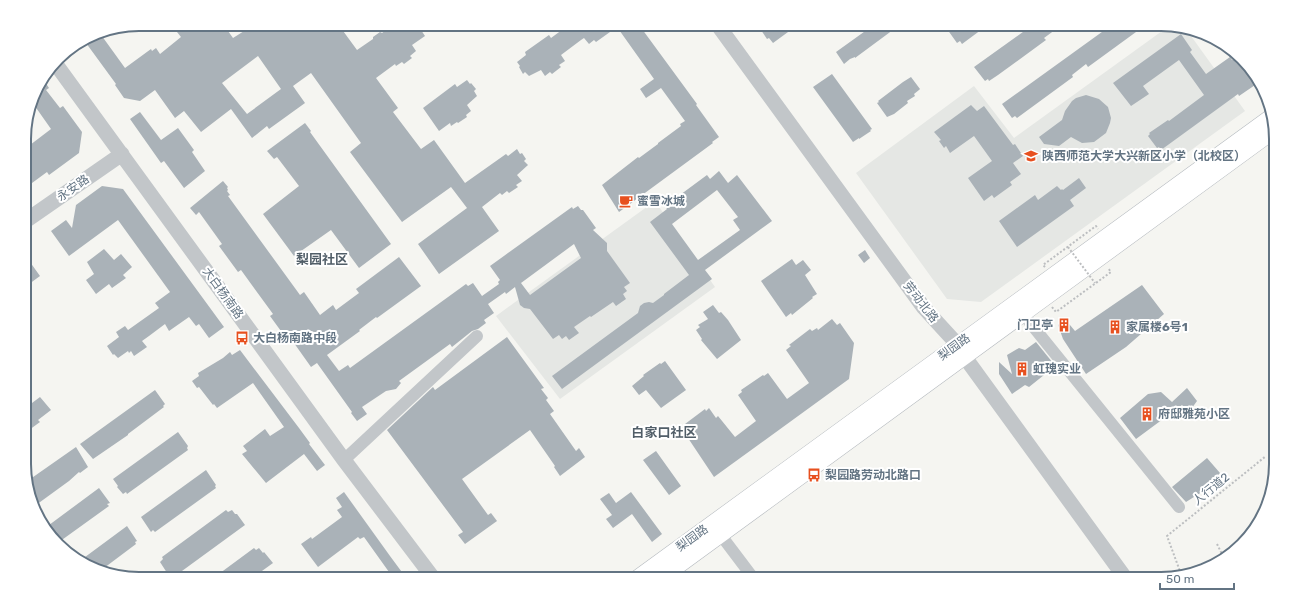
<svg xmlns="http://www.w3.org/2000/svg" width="1300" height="603" font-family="Rubik,'Noto Sans SC',sans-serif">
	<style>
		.built { fill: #e5e7e4 }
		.building { fill: #aab2b8; fill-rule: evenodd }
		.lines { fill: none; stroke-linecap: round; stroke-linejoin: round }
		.secondary-casing { stroke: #b4b9be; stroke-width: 18 }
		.path { stroke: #bcbec0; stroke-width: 2; stroke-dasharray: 2 2; stroke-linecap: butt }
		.minor { stroke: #c2c6c9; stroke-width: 12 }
		.tertiary { stroke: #c2c6c9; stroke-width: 15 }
		.secondary { stroke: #fff; stroke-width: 17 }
		.path-bridge { stroke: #bcbec0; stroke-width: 2; stroke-dasharray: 2 2; stroke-linecap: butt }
		.labels { text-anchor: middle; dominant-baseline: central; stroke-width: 4; stroke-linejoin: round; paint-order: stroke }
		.poi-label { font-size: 12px; font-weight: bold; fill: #637483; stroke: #fff; text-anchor: start }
		.street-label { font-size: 12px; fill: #637483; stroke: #fff }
		.neighbourhood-label { font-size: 13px; font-weight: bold; fill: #515e68; stroke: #fff }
		.rim { fill: none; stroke: #637483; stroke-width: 2 }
	</style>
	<rect width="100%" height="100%" fill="#f5f5f1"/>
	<path class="built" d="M1169,26L1186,29L1245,111L981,302L947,299L856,173L974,86L1014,138Z
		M655,201L715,287L560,399L496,316Z"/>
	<path class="building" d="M185,24H223L233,38L252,26L256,31L265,24H338L357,50L373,39V37L380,32L382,33L394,24H417L425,36L412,45L416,51L410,56L412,58L404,64L402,62L396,66L395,64L376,78L398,108L393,112L421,149L434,140L465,183L506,154L508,156L517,149L520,154L522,153L526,159L524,161L528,165L517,175L522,181L516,185L518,187L509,193L507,191L502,195L500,193L482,207L499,231L439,274L418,244L467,208L451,187L402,222L350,152L361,143L311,73L293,86L305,103L269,129L267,126L252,138L231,109L201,132L184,111L175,118L155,90L140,101L124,98L115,85L116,84L86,43L88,40L87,38L95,33L99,32L125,68L151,49L152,51L156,48L160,54L181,37L177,32L181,29L180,28ZM258,56L281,89L247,114L222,83Z
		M570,24H640L643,29H642L697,104L696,105L719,137L712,142L713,143L619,212L602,185L638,157L639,158L658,144V143L681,126L680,124L685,121L661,88L646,98L640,89L654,79L617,27L596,42L594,40L589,44L584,38L581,40L561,55L565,61L559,65L561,67L552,74L550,72L545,76L541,70L529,76L525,72L523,74L519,67L520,66L517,62L526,55L525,52L549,35L551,38Z
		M757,24H799L773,43L769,38L767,39Z
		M875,24H901L855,58V57L850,59L844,64L836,52Z
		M954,24H989L962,44L960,41L957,43L947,29Z
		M1034,24H1063L1044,38L1046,40L998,75L989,81L988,79L985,81L974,67Z
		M1113,24H1147L1088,67L1086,64L1072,75L1073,77L1017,118L1015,116L1012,118L1002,104Z
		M1181,34L1192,50L1190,52L1206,74L1230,57L1232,60L1237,57L1252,69L1258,83L1239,96L1238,94L1161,150L1159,147L1157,148L1148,136L1150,134L1149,133L1168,120L1169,121L1204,95L1179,60L1143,86L1149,94L1131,106L1113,83Z
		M832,74L872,129L870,130L871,131L859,139V138L853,142L813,87Z
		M911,77L920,89L919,90L914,94L915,96L907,101L908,103L894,114L887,117L877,103L879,102L878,101L903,82Z
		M43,79L49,88L46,90L60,108L63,106L82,132L79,153L49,175L47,172L32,183L28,178L24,181V137L30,145L51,129L32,102L36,88Z
		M467,80L470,84L471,83L476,89L474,91L477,96L467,105L471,111L466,115L467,117L458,123L457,122L451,126L450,123L439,131L423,108L455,84L457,87Z
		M1086,95L1099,99L1108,107L1111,118L1110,123L1106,133L1094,142L1082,143L1071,137L1059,146L1044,144L1039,137L1062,120L1065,111L1072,101L1076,98Z
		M971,105L977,111L984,106L1013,145L1015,144L1023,156L1013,163L1021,174L1010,182L1012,185L994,198L992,195L984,201L968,178L992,161L974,136L950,153L946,146L944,148L939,141L941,140L934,132Z
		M140,112L161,140L178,128L194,150L192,152L205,171L184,188L164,161L161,163L130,119Z
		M305,123L311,131L310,132L391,244L359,268L331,230L294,256L263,214L299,186L277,157L274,159L267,151Z
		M719,171L728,183L737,175L772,221L705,270L712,279L562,389L552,376L638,313L640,306L644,303L649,302L653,303L664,295V294L689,275L650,222L667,209L665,206L707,175L710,179ZM717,190L738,217L733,220L740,230L698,260L672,224Z
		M1079,178L1086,188L1070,200L1074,206L1017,247L999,221L1035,195L1038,200L1057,186L1061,190L1062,189L1063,190Z
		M223,181L228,187L227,188L228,190L227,191L230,195L228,196L300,295L304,292L320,315L333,305L336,310L359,293L356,289L399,257L421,286L377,318L376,317L359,330L360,331L327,355L339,371L348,365L350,368L466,284L468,286L473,283L482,296L499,284L498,282L500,280L490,266L572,207L573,209L578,206L581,210H583L596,228L593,230L607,243V251L630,283L624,287L627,291L623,294L626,299L616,306L613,302L591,317L590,316L574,327L579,333L569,340L566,336L562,339L559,335L553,339L530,309L524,308L520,305L515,287L506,294L505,292L488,304L494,313L484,320L486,323L478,329L472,331L452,347L450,344L399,381L401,383L396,389L386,391L362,407L367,414L357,421L351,413L352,412L317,363L311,367L289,336L286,338L270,316L273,314L241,270L238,272L219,246L222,244L199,212L196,215L190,208ZM574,244L581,258L530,295L521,283Z
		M102,186L123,189L224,327L209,338L199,324L196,326L189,317L169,331L165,324L149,336L142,341L147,347L134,356L131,351L129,353L128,351L118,358L114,354L113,355L107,346L119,337L116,332L125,326L128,330L159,308L155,303L170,292L118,220L69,256L51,231L66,220L72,228L76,205Z
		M104,249L114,260L121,254L132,267L123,275L126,278L112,288L109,284L96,294L86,280L94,274L87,262Z
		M865,250L870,258L864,263L858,255Z
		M25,255L40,276L25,287Z
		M792,259L796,265L803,260L811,270L805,275L817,294L812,297L813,298L792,315L791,313L786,317L761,281Z
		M1142,285L1164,314L1126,347L1086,374L1063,339L1058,325L1065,319L1075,331Z
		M713,305L719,313L721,312L728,320L741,340L717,359L701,340L702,339L696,330L700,327L698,325L708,319L703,312Z
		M832,319L837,325L840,323L854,343L849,379L714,477L688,438L689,437L682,428L686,425L685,424L705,409L706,411L709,408L716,418L718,416L735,437L756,421L738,395L742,392L741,390L763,375L764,376L768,373L787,399L809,383L786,350L791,346L789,345L810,329L812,331L817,328L818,330Z
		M507,337L544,388L541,389L548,398L546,400L554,411L550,414L576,451L579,448L585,457L560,476L554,467L555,466L530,430L462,479L488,515L491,513L497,521L465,544L458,535L463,532L387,430L433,387L435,390Z
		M1036,342L1053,363L1042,371L1044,375L1029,387L1025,385L1012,394L999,374V362L1012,374L1007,355L1019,348L1025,350Z
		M240,350L299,428L310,443L309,444L325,465L317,471L304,454L266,483L242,454L247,451L243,446L265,429L270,436L284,427L253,383L217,408L214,404L213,405L199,387L197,388L192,381L199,376L198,373L223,358L230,352L232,355Z
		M665,361L686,390L661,408L646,390L639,395L632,386L644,376L643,375L660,363L661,364Z
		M1187,388L1197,401L1189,412L1182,405L1136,439L1120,418L1148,394L1161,392L1172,402Z
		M155,390L165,404L163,406L164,407L128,434V435L93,459L80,444Z
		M25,392L32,403L40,397L51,410L38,420L40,422L25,433Z
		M178,432L188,446L187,448L188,450L127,494L126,492L123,494L117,487L118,486L113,479Z
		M76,447L88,467L80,473L79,472L69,481L36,505L26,482Z
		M656,451L681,486L669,495L643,460Z
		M1207,458L1220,473L1205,490L1186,502L1172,487Z
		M206,470L216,485L215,486L216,488L155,532L153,530L151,532L141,517Z
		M99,488L110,503L107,504L109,506L59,542L48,534L45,528Z
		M344,492L390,556L407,579H380L389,572L364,537L360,539L358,537L318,567L312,559L301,544L311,537L312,539L342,517L337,510L342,507L336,498Z
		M631,492L662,534L652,542L632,514L613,528L606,519L612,515L600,499L609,493L616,503Z
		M226,510L228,512L232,510L235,514H237L245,525L171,579L160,562L163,559L162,557Z
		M127,526L137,541L135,542L136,544L100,571L95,570L81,560Z
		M254,548L256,550L259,548L263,553L264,552L273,563L251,579H212Z"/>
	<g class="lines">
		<g class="secondary-casing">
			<path id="secondary" d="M637,579L1272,117
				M659,579L1275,129"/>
		</g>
		<path class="path" d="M1045,267L1043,265L1096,226L1098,229
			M1052,307L1056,312L1111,272L1108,268
			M1217,544L1225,560
			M1181,574L1167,536L1266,456"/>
		<path class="minor" d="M1023,314L1179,507
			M344,460L477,336
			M720,534L754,579"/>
		<path class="tertiary" d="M717,24L924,308L958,345L964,356L1126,579
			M55,63L344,460L434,579
			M24,222L122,154"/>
		<use href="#secondary" class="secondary"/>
		<path class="path-bridge" d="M1068,247L1095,283"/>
	</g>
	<defs>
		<g id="school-bare" transform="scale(1.08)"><path d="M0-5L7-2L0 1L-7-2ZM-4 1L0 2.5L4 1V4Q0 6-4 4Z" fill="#e7501f" stroke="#fff" stroke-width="2.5" paint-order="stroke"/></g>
		<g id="cafe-bare" transform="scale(1.08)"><path d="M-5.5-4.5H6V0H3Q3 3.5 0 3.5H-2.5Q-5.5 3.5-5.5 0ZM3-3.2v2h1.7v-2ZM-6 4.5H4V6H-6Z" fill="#e7501f" stroke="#fff" stroke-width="2.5" paint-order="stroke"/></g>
		<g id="building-bare" transform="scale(1.08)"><path d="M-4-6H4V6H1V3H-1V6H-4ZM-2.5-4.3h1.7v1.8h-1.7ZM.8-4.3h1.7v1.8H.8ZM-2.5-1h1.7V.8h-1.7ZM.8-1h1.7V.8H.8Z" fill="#e7501f" stroke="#fff" stroke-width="2.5" paint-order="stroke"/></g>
		<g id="bus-bare" transform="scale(1.08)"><path d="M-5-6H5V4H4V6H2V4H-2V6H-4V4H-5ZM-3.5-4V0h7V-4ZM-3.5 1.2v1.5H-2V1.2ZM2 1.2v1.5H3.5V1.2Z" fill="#e7501f" stroke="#fff" stroke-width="2.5" paint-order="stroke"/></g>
	</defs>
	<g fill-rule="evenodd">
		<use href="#school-bare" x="1031" y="156"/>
		<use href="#cafe-bare" x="626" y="201"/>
		<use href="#building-bare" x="1064" y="325"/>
		<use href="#building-bare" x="1115" y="327"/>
		<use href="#bus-bare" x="242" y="338"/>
		<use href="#building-bare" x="1022" y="369"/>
		<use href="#building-bare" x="1147" y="414"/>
		<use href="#bus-bare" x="814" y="475"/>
	</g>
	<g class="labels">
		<g class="poi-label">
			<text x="1042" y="156">陕西师范大学大兴新区小学（北校区）</text>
			<text x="637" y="201">蜜雪冰城</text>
			<text x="1053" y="325" text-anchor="end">门卫亭</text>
			<text x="1126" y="327">家属楼6号1</text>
			<text x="253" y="338">大白杨南路中段</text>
			<text x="1033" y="369">虹瑰实业</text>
			<text x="1158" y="414">府邸雅苑小区</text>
			<text x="825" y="475">梨园路劳动北路口</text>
		</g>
		<g class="street-label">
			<text transform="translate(73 188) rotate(-35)">永安路</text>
			<text transform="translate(223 293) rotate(54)">大白杨南路</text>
			<text transform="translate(921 302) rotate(52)">劳动北路</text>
			<text transform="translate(954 347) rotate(-36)">梨园路</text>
			<text transform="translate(1211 489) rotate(-39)">人行道2</text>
			<text transform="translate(692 538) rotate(-36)">梨园路</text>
		</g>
		<g class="neighbourhood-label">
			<text x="322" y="259">梨园社区</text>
			<text x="664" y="432">白家口社区</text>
		</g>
	</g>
	<path d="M0 0H1300V603H0ZM139 31H1161A108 108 0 0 1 1269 139V464A108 108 0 0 1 1161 572H139A108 108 0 0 1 31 464V139A108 108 0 0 1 139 31Z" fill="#fff" fill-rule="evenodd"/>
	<path class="rim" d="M139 31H1161A108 108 0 0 1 1269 139V464A108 108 0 0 1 1161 572H139A108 108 0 0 1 31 464V139A108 108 0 0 1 139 31Z"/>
	<path d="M1160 583v6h74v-6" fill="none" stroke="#637483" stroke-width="2"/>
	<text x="1166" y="583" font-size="12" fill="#637483" stroke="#ffffff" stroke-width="3" paint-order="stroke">50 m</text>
</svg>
